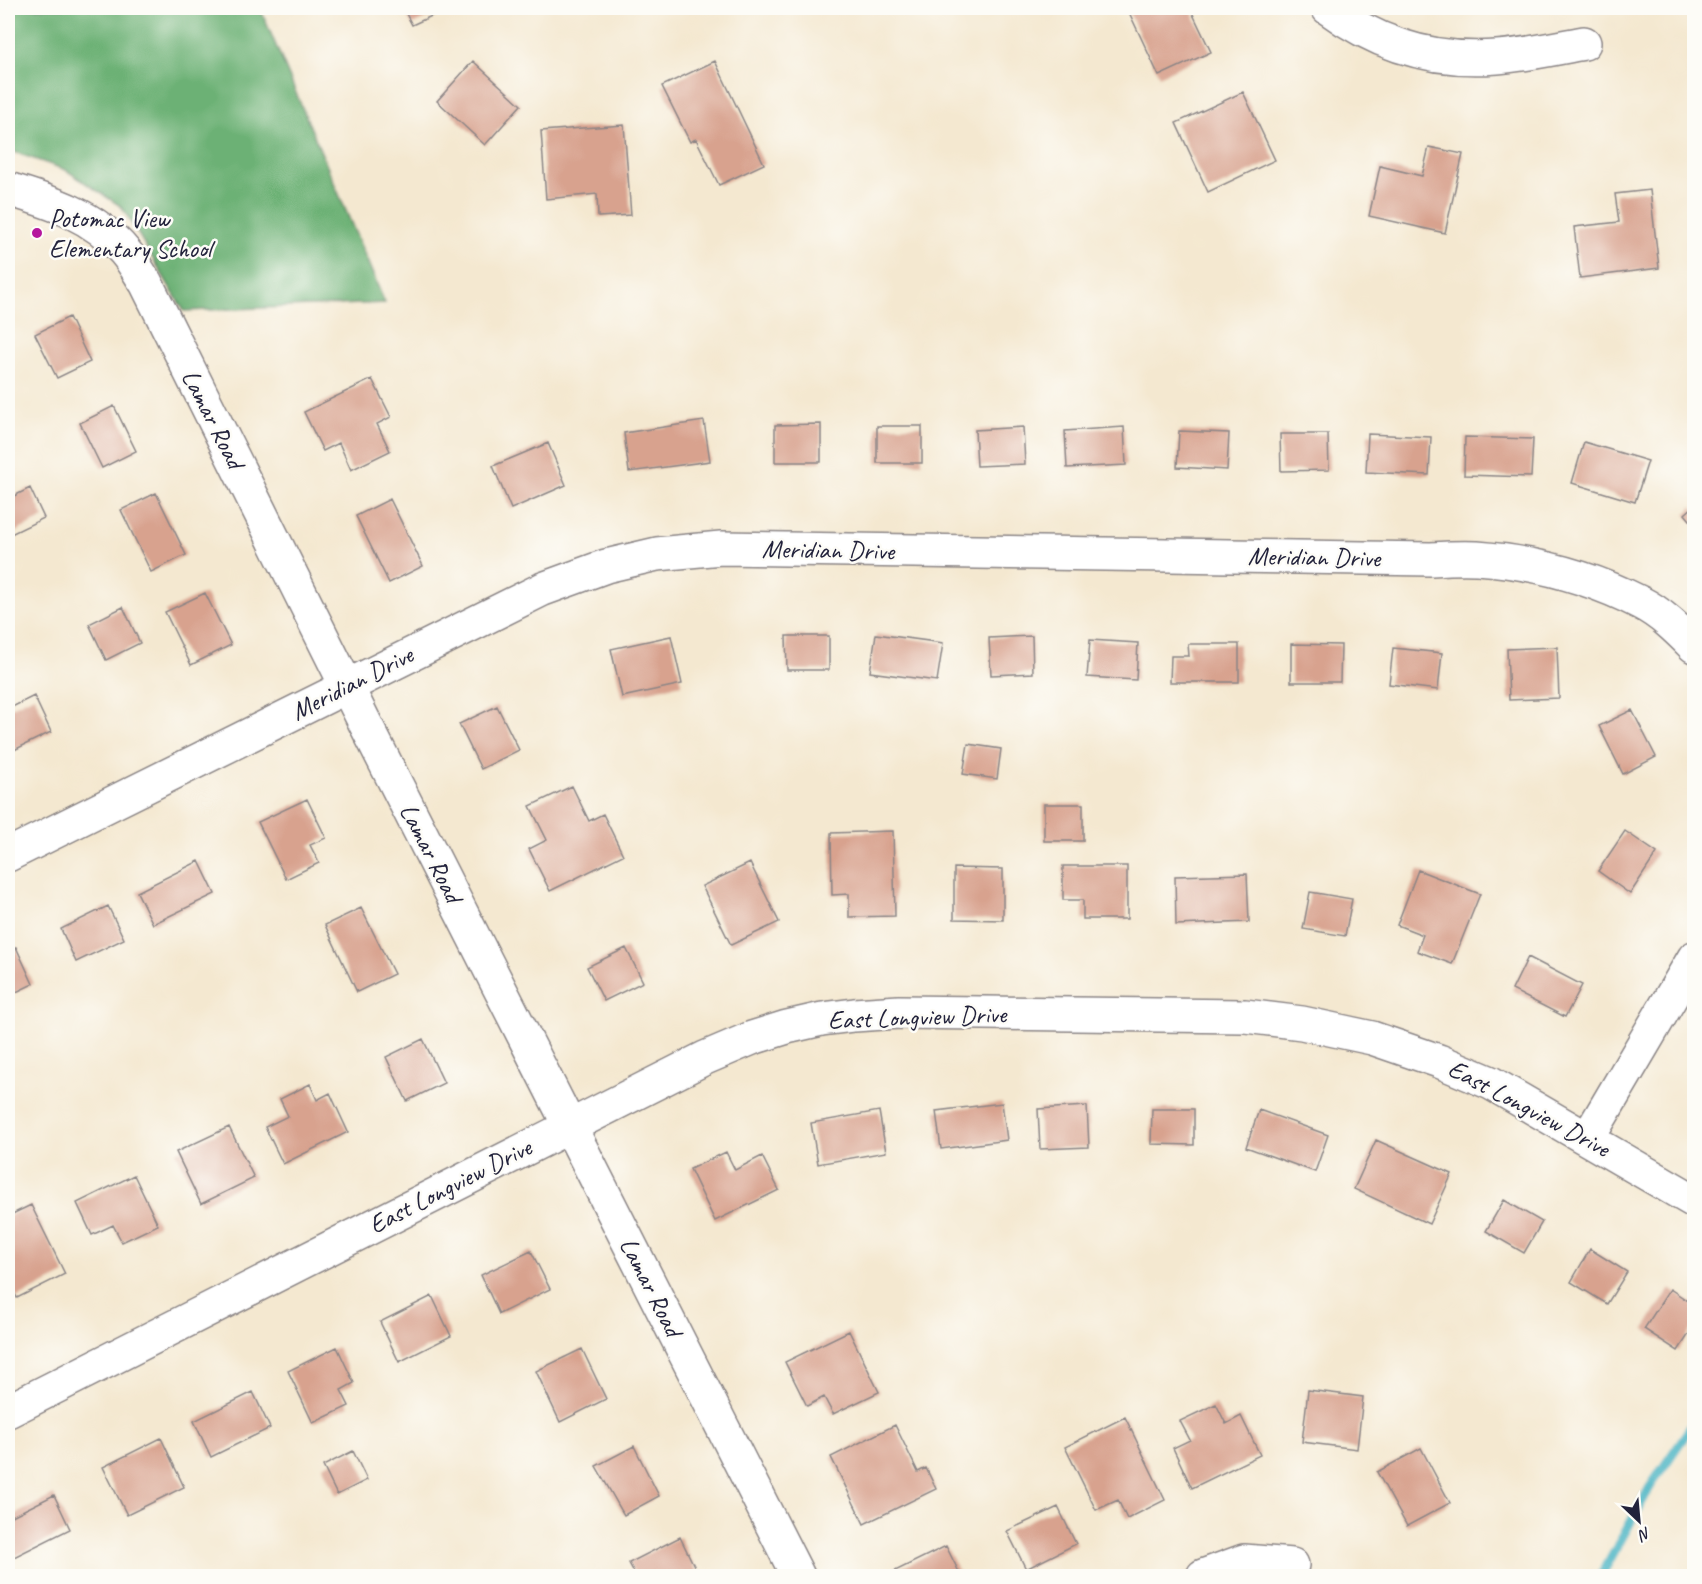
<svg xmlns="http://www.w3.org/2000/svg" width="1702" height="1584" font-family="Caveat,sans-serif">
	<style>
		.forest { fill: #6cb175; stroke: #476a58; stroke-width: 1.5 }
		.lines { fill: none; stroke-linecap: round; stroke-linejoin: round }
		.stream { stroke: #46b3c3; stroke-width: 9 }
		.building { fill: #d8a28e }
		.minor-casing { stroke: #8b8586; stroke-width: 36 }
		.minor { stroke: #fff; stroke-width: 33 }
		.poi-dot { fill: #b5179e; stroke: #fdfcf7; stroke-width: 2 }
		.labels { text-anchor: middle; dominant-baseline: central; stroke-width: 5; stroke-linejoin: round; paint-order: stroke }
		.poi-label { font-size: 26px; fill: #22223b; stroke: #fdfcf7; text-anchor: start }
		.street-label { font-size: 26px; fill: #22223b; stroke: #fdfcf7 }
	</style>
	<rect width="100%" height="100%" fill="#fdfcf7"/>
	<filter id="ink" filterUnits="userSpaceOnUse"><feTurbulence type="fractalNoise" baseFrequency=".0167" numOctaves="2"/><feDisplacementMap in="SourceGraphic" scale="12" xChannelSelector="R" yChannelSelector="G"/><feConvolveMatrix kernelMatrix="1 2 1 2 8 2 1 2 1" color-interpolation-filters="sRGB"/></filter>
	<filter id="wash" filterUnits="userSpaceOnUse"><feTurbulence type="fractalNoise" baseFrequency=".008" numOctaves="4" result="noise"/><feDisplacementMap in="SourceGraphic" scale="24" xChannelSelector="R" yChannelSelector="G"/><feGaussianBlur stdDeviation="1.35" result="paint"/><feColorMatrix in="noise" values="0 0 0 0 0 0 0 0 0 0 0 0 0 0 0 0 0 1.4 0 .05"/><feComposite in="paint" operator="in"/></filter>
	<g filter="url(#wash)">
		<rect width="100%" height="100%" fill="#f4e8d0"/>
		<path class="forest" d="M8,8H260L385,303L184,311L122,207L66,170L8,150Z"/>
		<g class="lines">
			<path class="stream" d="M1601,1576L1650,1487L1694,1422"/>
		</g>
		<g id="blocks">
			<path class="building" d="M403,8H449L412,25Z
				M1127,8H1190L1211,52L1159,76Z
				M473,61L521,105L485,145L437,101Z
				M715,61L764,164L719,185L696,139L690,142L662,86Z
				M1243,92L1275,160L1208,192L1176,123Z
				M624,125L631,215L598,217L597,194L546,199L541,131Z
				M1429,147L1463,154L1445,233L1369,216L1380,166L1422,176Z
				M1650,190L1659,268L1580,278L1574,227L1619,222L1615,194Z
				M69,317L90,362L57,378L35,334Z
				M372,379L391,417L377,424L390,451L351,470L339,443L323,451L304,412Z
				M114,406L136,451L102,468L80,423Z
				M704,421L710,461L629,472L624,433Z
				M821,424V462H775V425Z
				M877,426H922V463H877Z
				M1023,427L1025,464L977,466L975,430Z
				M1124,427L1126,465L1067,468L1065,431Z
				M1179,431L1229,433L1227,470L1177,467Z
				M1280,434H1328L1329,470L1281,471Z
				M1368,434L1431,437L1429,475L1366,472Z
				M1465,437L1533,439L1531,477L1464,475Z
				M1584,442L1648,461L1635,502L1572,483Z
				M548,443L566,485L511,509L493,466Z
				M30,488L44,518L11,534L8,526V499Z
				M156,493L186,555L151,572L121,510Z
				M390,499L423,566L389,583L356,516Z
				M1694,506V525L1685,514Z
				M205,593L231,645L191,665L165,612Z
				M123,607L140,643L106,660L89,624Z
				M876,634L943,643L937,681L870,672Z
				M671,636L682,684L622,697L611,649Z
				M786,636H829V670H787Z
				M1032,636L1033,673L991,675L989,638Z
				M1090,640L1138,643L1136,680L1087,677Z
				M1188,644H1239V682H1170L1171,656H1189Z
				M1291,644L1341,645L1340,682H1291Z
				M1557,647L1559,698L1509,700L1507,649Z
				M1393,648L1442,653L1438,690L1389,684Z
				M34,696L51,732L8,753V709Z
				M497,706L519,750L481,769L459,724Z
				M1632,710L1656,757L1623,774L1599,726Z
				M968,744L1001,749L997,779L963,774Z
				M572,786L589,821L603,814L623,855L550,891L529,849L547,840L530,806Z
				M307,799L326,838L310,845L319,863L286,879L258,822Z
				M1044,804H1083V841H1044Z
				M893,831L895,916L849,917V894L832,895L831,833Z
				M1625,831L1657,853L1630,894L1598,871Z
				M199,861L215,894L153,924L137,892Z
				M750,863L779,922L731,945L702,886Z
				M1063,866H1127V919H1083V900H1063Z
				M954,868L1003,869V920L954,919Z
				M1418,870L1480,894L1452,964L1417,951L1423,935L1397,925Z
				M1247,874L1249,922L1176,925L1175,876Z
				M1310,892L1352,899L1345,936L1303,929Z
				M108,906L124,939L76,962L61,929Z
				M361,908L394,974L357,992L325,925Z
				M16,947L33,984L8,996V951Z
				M626,948L643,982L604,1001L587,967Z
				M1528,957L1582,985L1565,1017L1512,990Z
				M423,1039L444,1083L407,1101L386,1057Z
				M310,1084L317,1100L330,1093L348,1132L283,1164L265,1127L288,1116L280,1099Z
				M1002,1103L1007,1140L941,1149L936,1111Z
				M1087,1106L1089,1147L1040,1149L1038,1109Z
				M1152,1109H1194V1145L1151,1144Z
				M1259,1110L1328,1135L1315,1172L1246,1147Z
				M879,1111L886,1152L818,1164L811,1123Z
				M229,1127L254,1178L201,1204L176,1152Z
				M1376,1140L1452,1174L1429,1224L1354,1189Z
				M726,1152L735,1170L762,1156L779,1190L715,1221L690,1169Z
				M134,1175L158,1225L122,1242L113,1225L92,1235L77,1203Z
				M1504,1200L1542,1222L1524,1253L1486,1231Z
				M31,1205L65,1274L17,1298L8,1279V1216Z
				M1590,1249L1627,1272L1607,1304L1571,1282Z
				M531,1251L550,1289L499,1314L481,1275Z
				M1670,1289L1694,1305V1326L1678,1351L1644,1329Z
				M432,1296L451,1336L399,1362L380,1322Z
				M849,1331L879,1392L833,1414L824,1397L807,1406L785,1362Z
				M337,1347L354,1383L341,1390L349,1406L313,1423L288,1371Z
				M582,1349L606,1399L560,1422L536,1371Z
				M1308,1390L1363,1397L1357,1449L1302,1442Z
				M253,1392L270,1428L211,1457L194,1421Z
				M1216,1404L1226,1424L1241,1416L1260,1455L1192,1488L1173,1448L1190,1440L1180,1421Z
				M1125,1417L1165,1500L1127,1519L1118,1500L1096,1510L1065,1447Z
				M895,1425L918,1472L926,1468L936,1489L864,1524L831,1457Z
				M161,1438L184,1487L127,1515L103,1467Z
				M634,1446L659,1496L624,1515L596,1466Z
				M1421,1448L1450,1503L1407,1526L1377,1472Z
				M353,1451L367,1480L337,1495L323,1466Z
				M54,1495L70,1529L10,1559L8,1554V1518Z
				M1058,1507L1076,1544L1026,1569L1007,1531Z
				M680,1537L699,1576H636L629,1563Z
				M946,1546L961,1576H895L893,1572Z"/>
		</g>
	</g>
	<g filter="url(#ink)">
		<use href="#blocks" fill-opacity="0" stroke="#8b8586" stroke-width="1.5"/>
		<g class="lines">
			<g class="minor-casing">
				<path id="minor" d="M1328,8C1378,45 1434,62 1497,57C1526,55 1556,48 1584,43
					M8,189C51,202 94,215 125,252C133,261 139,273 146,283L364,721L798,1576
					M8,855L543,589L606,566L657,554L721,548L1431,559C1446,558 1462,557 1477,558C1533,562 1590,577 1641,603C1661,613 1678,630 1694,646
					M1588,1138L1694,958
					M8,1411L705,1058L752,1038L787,1027L822,1019L854,1015L899,1012L1245,1016L1302,1023L1372,1038L1439,1061L1491,1083L1694,1201
					M1203,1576L1244,1561L1292,1565"/>
			</g>
			<use href="#minor" class="minor"/>
		</g>
	</g>
	<circle class="poi-dot" cx="37" cy="233" r="6"/>
	<g class="labels">
		<g class="poi-label">
			<text x="49" y="218">Potomac View<tspan x="49" dy="30">Elementary School</tspan></text>
		</g>
		<g class="street-label">
			<text transform="translate(213 419) rotate(63)">Lamar Road</text>
			<text transform="translate(828 550) rotate(1)">Meridian Drive</text>
			<text transform="translate(1314 557) rotate(1)">Meridian Drive</text>
			<text transform="translate(352 683) rotate(-27)">Meridian Drive</text>
			<text transform="translate(431 853) rotate(63)">Lamar Road</text>
			<text transform="translate(917 1017) rotate(-2)">East Longview Drive</text>
			<text transform="translate(1529 1108) rotate(28)">East Longview Drive</text>
			<text transform="translate(450 1186) rotate(-27)">East Longview Drive</text>
			<text transform="translate(651 1287) rotate(63)">Lamar Road</text>
		</g>
	</g>
	<rect width="1702" height="1584" fill="none" stroke="#fdfcf7" stroke-width="30"/>
	<g transform="translate(1639 1521) rotate(154)" stroke="#fdfcf7" stroke-width="4.5" paint-order="stroke">
	<path d="M0-4.5L10 22L0 15L-10 22Z" fill="#22223b"/>
	<text y="-9" font-size="16" font-weight="bold" text-anchor="middle" fill="#22223b">N</text>
	</g>
</svg>
